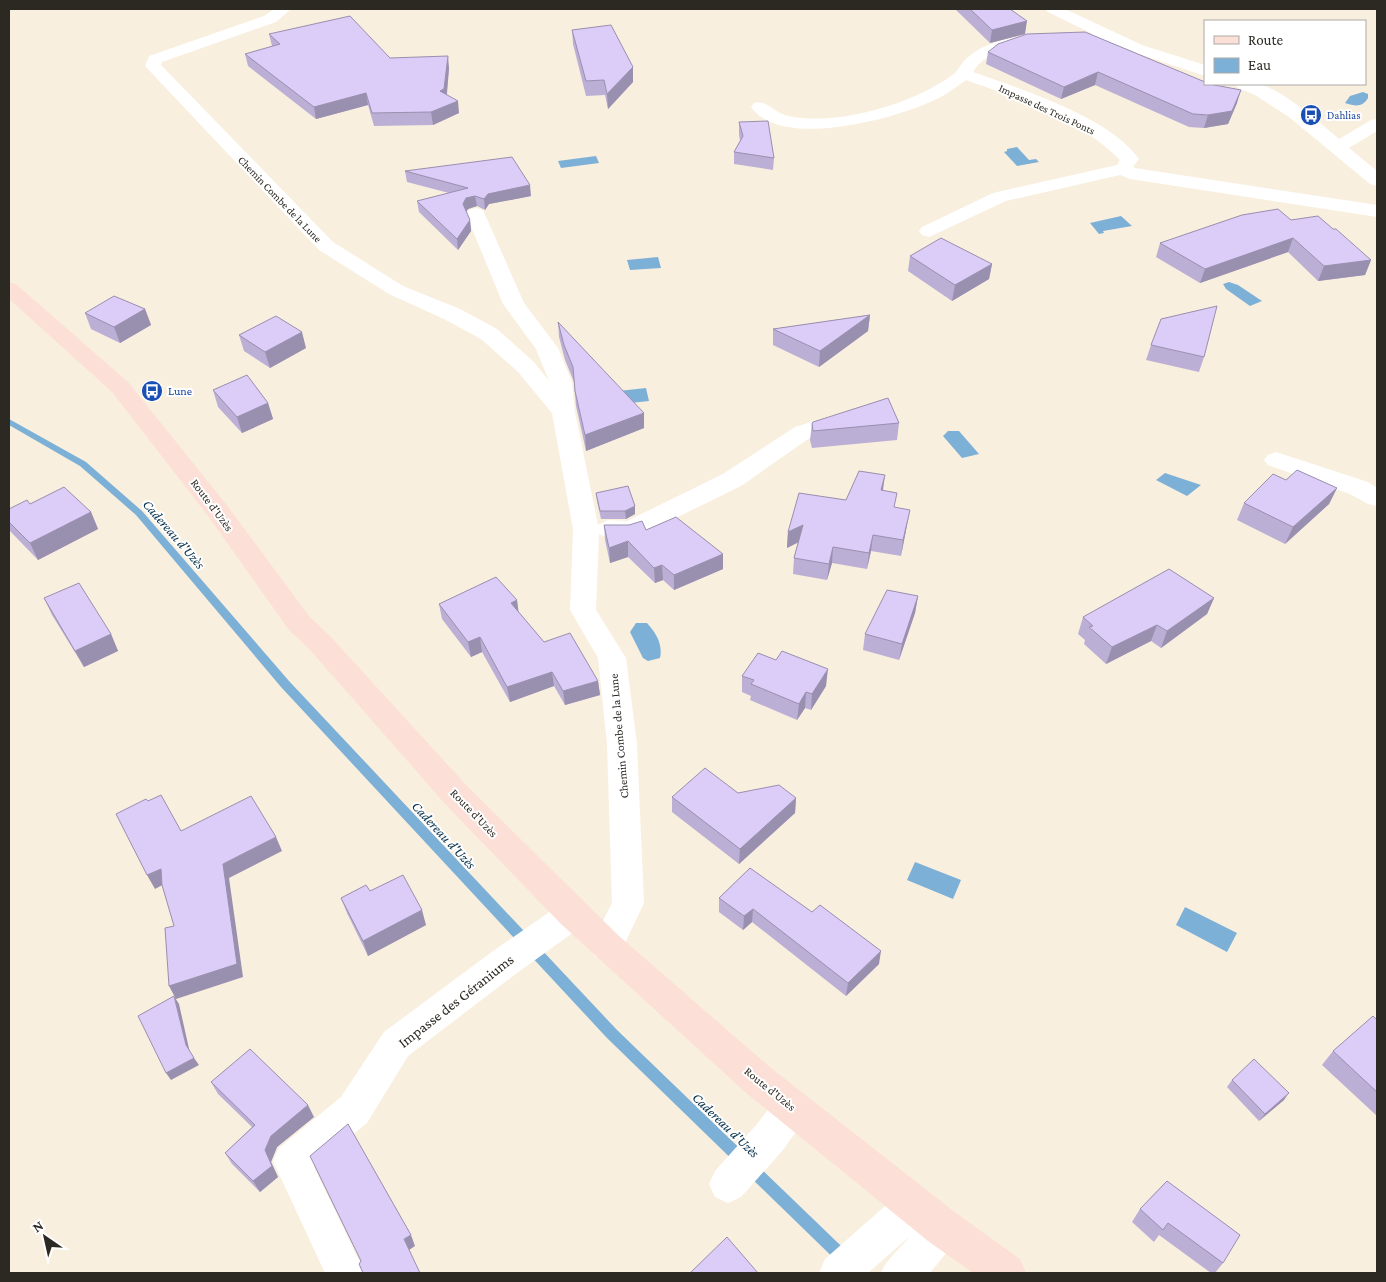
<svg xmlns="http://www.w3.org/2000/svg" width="1386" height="1282" font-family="'Crimson Pro',serif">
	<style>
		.water { fill: #7db0d6 }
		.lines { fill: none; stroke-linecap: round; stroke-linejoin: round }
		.stream { fill: #7db0d6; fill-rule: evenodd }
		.minor { fill: #fff; fill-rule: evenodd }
		.major { fill: #fce0d7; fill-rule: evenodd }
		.wall { fill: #bcafd5 }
		.shaded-wall { fill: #998fae }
		.building { fill: #dbccf8; stroke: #998fae }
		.labels { text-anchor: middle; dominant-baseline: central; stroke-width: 4; stroke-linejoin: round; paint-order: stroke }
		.far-street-label { font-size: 11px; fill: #2c2923; stroke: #fff }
		.far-transit-label { font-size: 11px; fill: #164399; stroke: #fff; text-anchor: start }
		.transit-label { font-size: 12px; fill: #164399; stroke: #fff; text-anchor: start }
		.street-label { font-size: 12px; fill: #2c2923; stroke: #fff }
		.water-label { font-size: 14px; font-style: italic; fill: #07314b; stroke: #fff }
		.near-street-label { font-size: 15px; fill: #2c2923; stroke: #fff }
	</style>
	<rect width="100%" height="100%" fill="#f9efde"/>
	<path class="water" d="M1363,92L1368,94V98C1362,108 1355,106 1345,103L1350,96Z
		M1017,147L1029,160L1036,159L1039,162L1017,166L1004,152L1007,151V149Z
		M596,156L599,163L561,168L558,161Z
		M1121,216L1132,226L1103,231L1104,233L1099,234L1090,223Z
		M658,257L661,268L630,270L627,260Z
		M1229,282L1238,285L1262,301L1250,306L1226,289L1223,284Z
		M646,388L649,401L603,406L600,393Z
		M948,431H959L979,454L962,458L943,436Z
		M1165,473L1201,485L1187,496L1156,480Z
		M636,623H647C656,633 663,644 660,658L648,661L643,658L630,632Z
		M915,862L961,880L953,899L907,880Z
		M1185,907L1237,933L1227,952L1176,925Z"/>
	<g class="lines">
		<path class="stream" d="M9,419L86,462L142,511L289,681L617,1030L864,1268L866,1273H849L607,1038L281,687L136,515L80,466L9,425Z"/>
		<path class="minor" d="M274,9H291L276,22L162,62L161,65L333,242L403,286L460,309L497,329L534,362L549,381L536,349L503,304L466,214L469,210L476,208L483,210L524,303L558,348L572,382L575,412L598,525L608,520L627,521L723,474L795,427L846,411L854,413L858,418L854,423L811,437L741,486L639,536C626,540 610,540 599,534L596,610L626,658L637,744L644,903L619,956L607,961L595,956L590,946L612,903L607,744L598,658L570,610L573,529L552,413L518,372L481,339L444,319L389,294L319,250L145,66L149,56L264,16Z
			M1045,9H1065L1142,45L1205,65V76L1130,51L1112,43L1057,42L1055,39L1057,36L1093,34L1048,12Z
			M1023,36L1029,38L1031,41L1029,44C1010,49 984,53 973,72C1021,89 1110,117 1139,159L1133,167L1135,168L1377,205V217L1130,179L1120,175L1006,201L929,237L922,235L919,231L922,227L993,193L1117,165L1120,160C1080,119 1019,99 966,80C956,87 947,94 937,99C898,118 782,151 751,107L754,103C768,100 775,113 788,116C816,122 848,117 875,110C904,102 931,91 955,73C959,69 962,62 967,58C981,45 1004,39 1023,36Z
			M1236,84C1243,84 1252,82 1259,84C1283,90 1319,122 1339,139L1371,120L1377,119V131L1349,148L1377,171V186L1370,184L1289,117L1255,95L1238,88Z
			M1276,452L1368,482L1377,488V506L1368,504L1350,494L1268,465L1264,460L1268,455Z
			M573,900L585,904L589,914L585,924L517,973L408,1056L367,1123L314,1167L365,1273H325L273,1161L279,1148L341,1097L384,1032L493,951L561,904Z
			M792,1089L805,1095L810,1107L805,1119L783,1150L741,1197L728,1203L715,1197L709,1184L715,1171L757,1124L779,1095Z
			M915,1187L929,1192L934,1206L932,1212L942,1208L956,1213L961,1227L956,1241L930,1273H881C887,1258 900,1249 910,1236L868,1273H819L825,1259L901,1192Z"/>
		<path class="major" d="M9,282L16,284L128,382L226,504L309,616L331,637L468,787L619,936L771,1068L956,1213L1020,1259L1026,1273H973L928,1241L745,1092L561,924L446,805L311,651L289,630L208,516L112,392L9,299Z"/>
	</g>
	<path class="wall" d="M955,9H1010L1025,34L990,43Z
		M572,30L633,82L608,109L605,95L586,96L573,44Z
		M269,34L390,58L449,68L447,95L459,113L433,125L374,126L368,105L316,119L248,66L245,54L272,46Z
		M988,52L1205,84L1237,103L1228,124L1204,128L1189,127L1095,85L1061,99L986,64Z
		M739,122L774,158L773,170L734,164V152L740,141L739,134Z
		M405,171L531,196L489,204L485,210L477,206L468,209L466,212L470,220L471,231L458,250L419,212L417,201L449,193L407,182Z
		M1291,220L1371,260L1365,275L1318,281L1288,252L1200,283L1156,257L1160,243Z
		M910,256L992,264L989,279L952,301L908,271Z
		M145,309L151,325L120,343L91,329L85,313Z
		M870,315L868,331L819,367L773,345V329Z
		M558,322L644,428L586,451L576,406L574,382L565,360L559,337Z
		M239,335L306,348L270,368L244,351Z
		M1151,345L1204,357L1199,372L1146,360Z
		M213,390L268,403L273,419L242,433L218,407Z
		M812,423H899L897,440L812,448L810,440Z
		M1286,480L1337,488L1329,504L1285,544L1237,520L1244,503Z
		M883,491L907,525L901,556L871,551L867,569L832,563L827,580L793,574L794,558L798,542L787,548L788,532L846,500Z
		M596,493L635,514L626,519H601L597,501Z
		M30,504L91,512L98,529L38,560L9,530V509Z
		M604,525L723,569L674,590L663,580L655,583L628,557L610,563L605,540Z
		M918,596L915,613L899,660L863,650L865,634Z
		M44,598L111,634L118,651L84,667L52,615Z
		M1214,598L1207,614L1161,648L1151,641L1106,664L1084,644L1085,640L1078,634L1083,617Z
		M517,600L518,612L544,642L598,681L600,695L565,705L554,686L510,702L482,652L471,657L442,619L439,604Z
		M742,676L826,686L811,710L805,708L797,720L750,700L751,696L742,692Z
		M738,793L796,798L795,813L739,864L672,812V797Z
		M750,868L879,964L846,996L752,922L743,930L719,912V898Z
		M370,891L426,925L368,956L347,913L341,898Z
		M1377,1020V1116L1322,1065L1333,1051Z
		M1232,1080L1284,1100L1259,1121L1227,1087Z
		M211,1082L314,1117L277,1147L271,1162L278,1177L260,1192L232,1164L225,1153L252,1127L218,1094Z
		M1167,1181L1223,1263L1215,1273H1211L1159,1235L1154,1242L1132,1222L1140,1209Z"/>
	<path class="shaded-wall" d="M1027,21L1025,34L990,43L992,30Z
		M448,56L449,68L446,101L440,91Z
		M633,67V82L608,109L607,94Z
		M1098,72L1095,85L1061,99L1064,87Z
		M1241,90L1237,103L1228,124L1204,128L1208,115Z
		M366,93L368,105L316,119L314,107Z
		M458,101L459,113L433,125L431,112Z
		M530,185L531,196L489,204L485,210L484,199L488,194Z
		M475,196L477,206L468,209L464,215L463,204L466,198Z
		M470,220L471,231L458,250L457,239Z
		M1293,238L1288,252L1200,283L1205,269Z
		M1371,260L1365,275L1318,281L1324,266Z
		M992,264L989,279L952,301L955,285Z
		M145,309L151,325L120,343L114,327Z
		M870,315L868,331L819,367L820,351Z
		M302,332L306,348L270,368L265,352Z
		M268,403L273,419L242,433L237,417Z
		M644,413V428L586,451L585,435Z
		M885,475L883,490L879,506L881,490Z
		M1337,488L1329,504L1285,544L1293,527Z
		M635,506V514L626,519L625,511Z
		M910,510L907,525L901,556L903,540Z
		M91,512L98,529L38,560L30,543Z
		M803,525L801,541L787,548L788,532Z
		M873,535L871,551L867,569L869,553Z
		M628,541V557L610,563L609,548Z
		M833,547L832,563L827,580L829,564Z
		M723,554V569L674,590V575Z
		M662,565L663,580L655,583L654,568Z
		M918,596L915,613L899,660L902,644Z
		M1214,598L1207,614L1161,648L1167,631Z
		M517,600L519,615L511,603Z
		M1157,625L1151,641L1106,664L1112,647Z
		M111,634L118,651L84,667L75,651Z
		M480,637L482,652L471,657L468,642Z
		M828,669L826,686L811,710L812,694Z
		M552,672L554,686L510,702L507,687Z
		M598,681L600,695L565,705L563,691Z
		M806,692L805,708L797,720L799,704Z
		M796,798L795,813L739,864L740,849Z
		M276,837L282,851L229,878L243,977L176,999L169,986L223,864Z
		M161,869L168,882L155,889L147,875Z
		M753,909L752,922L743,930L744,916Z
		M422,910L426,925L368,956L363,941Z
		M881,951L879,964L846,996L848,983Z
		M174,996L179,1004L190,1053L186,1045Z
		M194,1058L199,1065L171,1080L166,1073Z
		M1289,1093L1284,1100L1259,1121L1265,1114Z
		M308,1105L314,1117L277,1147L271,1162L278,1177L260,1192L253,1181L271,1136Z
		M411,1235L415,1246L409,1250L404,1239Z"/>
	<path class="building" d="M970,9H1010L1027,21L992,30Z
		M350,16L390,58L448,56L444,89L440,91L458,101L431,112L372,113L366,93L314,107L245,54L280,44L269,34Z
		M611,25L633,67L607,94L604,80L586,81L572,30Z
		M1085,32L1205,82L1204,83L1205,84H1209L1241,90L1232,111L1208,115L1193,114L1098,72L1064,87L988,52L998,44L1027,34Z
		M768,121L774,158L734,152L743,136L739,122Z
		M512,157L530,185L488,194L484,199L475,196L466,198L463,204L470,220L457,239L417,201L468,188L405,171Z
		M1278,209L1291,220L1318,216L1333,229H1336L1371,260L1324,266L1293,238L1205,269L1160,243L1242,215Z
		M941,238L992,264L955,285L910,256Z
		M114,296L145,309L114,327L85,313Z
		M1217,306L1204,357L1151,345L1161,319Z
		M870,315L820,351L773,329Z
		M276,316L302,332L265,352L239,335Z
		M558,322L644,413L585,435L575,391L573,367L564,345Z
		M247,375L268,403L237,417L213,390Z
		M888,398L899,423L813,431L812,423L813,422Z
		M1297,470L1337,488L1293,527L1244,503L1273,474L1286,480Z
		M859,471L885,475L881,490L897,493L894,507L910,510L903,540L873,535L869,553L833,547L829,564L794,558L803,525L788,532L799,493L846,500Z
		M628,486L635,506L625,511H600L596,493Z
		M64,487L91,512L30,543L9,522V509L27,500L30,504Z
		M676,517L723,554L674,575L662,565L654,568L628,541L609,548L604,525H629L642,521L646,530Z
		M1169,569L1214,598L1167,631L1157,625L1112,647L1089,627L1093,626L1083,617Z
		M496,577L517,600L511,603L544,642L570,633L598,681L563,691L552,672L507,687L480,637L468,642L439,604Z
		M79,583L111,634L75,651L44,598Z
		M887,590L918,596L902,644L865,634Z
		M782,651L828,669L812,694L806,692L799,704L751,684L754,680L742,676L758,653L776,660Z
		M705,768L738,793L779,785L796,798L740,849L672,797Z
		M161,795L181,831L251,796L276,837L223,864L237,964L169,986L165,928L174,926L162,885L161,869L147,875L116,814L146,799L148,801Z
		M750,868L812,912L820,905L881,951L848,983L753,909L744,916L719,898Z
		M403,875L422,910L363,941L341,898L366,885L370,891Z
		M174,996L186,1045L194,1058L166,1073L138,1016Z
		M1373,1016L1377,1020V1092L1333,1051Z
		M250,1049L308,1105L271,1136L265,1150L272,1166L253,1181L225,1153L255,1125L211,1082Z
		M1254,1059L1289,1093L1265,1114L1232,1080Z
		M348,1124L411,1235L404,1239L420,1273H363L359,1264L361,1261L310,1156Z
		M1167,1181L1240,1235L1223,1263L1168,1223L1163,1230L1140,1209Z
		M727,1237L758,1273H690Z"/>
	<defs>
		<g id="bus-disc" transform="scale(1.125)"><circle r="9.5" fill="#1a4fb4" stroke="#fff"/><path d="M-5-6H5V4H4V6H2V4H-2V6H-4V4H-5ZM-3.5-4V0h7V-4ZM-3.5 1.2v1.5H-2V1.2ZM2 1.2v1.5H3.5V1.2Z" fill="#fff"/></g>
	</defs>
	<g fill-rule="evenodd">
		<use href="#bus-disc" x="1311" y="115"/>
		<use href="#bus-disc" x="152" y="391"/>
	</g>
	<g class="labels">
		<g class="far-street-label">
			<text transform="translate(1047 109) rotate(25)">Impasse des Trois Ponts</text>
			<text transform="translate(280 199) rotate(46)">Chemin Combe de la Lune</text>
		</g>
		<g class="far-transit-label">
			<text x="1327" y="115">Dahlias</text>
		</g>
		<g class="transit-label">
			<text x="168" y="391">Lune</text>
		</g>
		<g class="street-label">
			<text transform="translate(212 505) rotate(53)">Route d'Uzès</text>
			<text transform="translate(619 736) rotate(-95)">Chemin Combe de la Lune</text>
			<text transform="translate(474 813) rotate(46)">Route d'Uzès</text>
			<text transform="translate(770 1089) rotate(39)">Route d'Uzès</text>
		</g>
		<g class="water-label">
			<text transform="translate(174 534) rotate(49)">Cadereau d'Uzès</text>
			<text transform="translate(444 835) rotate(47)">Cadereau d'Uzès</text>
			<text transform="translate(726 1125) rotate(44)">Cadereau d'Uzès</text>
		</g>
		<g class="near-street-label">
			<text transform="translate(456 1001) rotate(-38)">Impasse des Géraniums</text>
		</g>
	</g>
	<rect width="1386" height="1282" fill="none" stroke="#2c2923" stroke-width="20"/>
	<rect x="1204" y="20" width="162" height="65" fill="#ffffff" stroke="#aba9a7"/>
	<rect x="1214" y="36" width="25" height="8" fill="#fce0d7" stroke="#aba9a7"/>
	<text x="1248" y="45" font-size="15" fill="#2c2923">Route</text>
	<rect x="1214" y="58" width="25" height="15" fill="#7db0d6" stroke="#aba9a7"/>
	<text x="1248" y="70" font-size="15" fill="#2c2923">Eau</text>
	<g transform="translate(45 1237) rotate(326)" stroke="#ffffff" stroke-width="4" paint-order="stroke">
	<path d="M0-4L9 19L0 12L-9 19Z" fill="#2c2923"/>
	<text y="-8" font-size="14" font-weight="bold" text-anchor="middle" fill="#2c2923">N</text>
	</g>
</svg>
